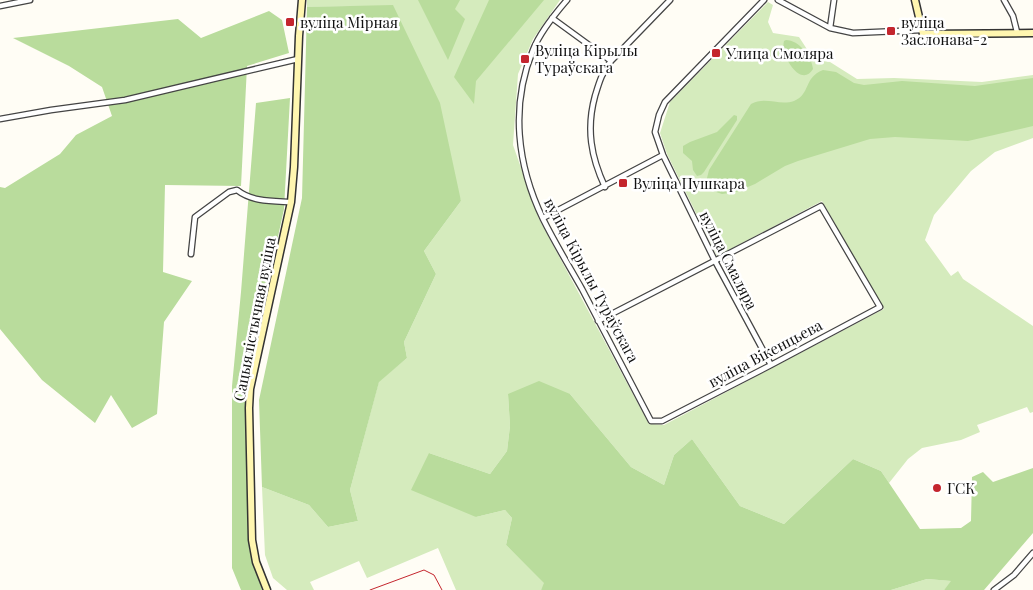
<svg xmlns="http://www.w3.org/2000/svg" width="1033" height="590" font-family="'Playfair Display',serif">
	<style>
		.green { fill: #d5ebbd }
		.forest { fill: #b9dc9c }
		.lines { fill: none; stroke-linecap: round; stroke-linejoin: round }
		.street-casing { stroke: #444; stroke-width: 7 }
		.secondary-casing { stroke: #333; stroke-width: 9 }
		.street { stroke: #fff; stroke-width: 4.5 }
		.secondary { stroke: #fff6b0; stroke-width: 6 }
		.tram { stroke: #c4262e; stroke-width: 1 }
		.poi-dot { fill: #c4262e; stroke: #fff; stroke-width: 2 }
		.labels { text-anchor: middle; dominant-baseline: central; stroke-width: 5; stroke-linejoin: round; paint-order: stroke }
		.poi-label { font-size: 15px; fill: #111; stroke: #fff; text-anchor: start }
		.street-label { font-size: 15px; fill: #111; stroke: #fff }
	</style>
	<rect width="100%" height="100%" fill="#fffdf5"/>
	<path class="green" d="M307,0H560L533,39L518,74L513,145L539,219L649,424L664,425L884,309L822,201L717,256L667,154L660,133L670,102L768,2L773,5L768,22L773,33L799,37L814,60L830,62L857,79L894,78L982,82L1033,75V138L995,152L971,171L934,215L925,240L951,276L958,271L963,279L1033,326V412L1030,413L1027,407L977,425L980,432L961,440L922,448L908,459L889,483L881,471L853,459L784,524L740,506L692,439L674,455L664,485L631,467L570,394H508L510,426L507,451L490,474L429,453L476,517L505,510L512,518L506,545L545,583L541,590H456L438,548L367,578L359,561L310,582L314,590H287L273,578L265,555L262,487L309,505L328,527L358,521L350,490L379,381L407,358L404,342L436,274L424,251L461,201L393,6L307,7Z
		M927,579L952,581L944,590H891Z"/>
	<path class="forest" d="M418,0H460L455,9L465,19L448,60Z
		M489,0H544L476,81L474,104L454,77Z
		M393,5L440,103L461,201L424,251L436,274L404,342L407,358L379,382L350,490L358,521L328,527L309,505L262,487L259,400L302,198L307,7Z
		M269,11L282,20L289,53L247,66L241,186L165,185L163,272L192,281L164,322L157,414L132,428L111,395L95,423L42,380L0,329V187L5,188L60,154L76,135L112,116L102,87L69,66L13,38L178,19L201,38Z
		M786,40C799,40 812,57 813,69C801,89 780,55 784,41Z
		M823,70L836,72L854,83L864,85L902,81L975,86L1033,78V126L968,141L895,137L870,139L798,161L785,166L755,184L736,192L722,194L710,190L706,182L709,170L751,104C765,96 779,106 794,101C811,94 803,78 823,70Z
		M290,98L284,209L245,388L249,548L262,590H241L232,568V386L241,292L256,103Z
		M734,115L737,116V120L704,172L701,175L697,176L693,170L692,161L683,153V146L690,142L717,132Z
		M539,381L570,394L631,467L664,485L674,455L692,439L740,506L784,524L853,459L881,471L920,529L961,528L971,521L972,477L983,472L993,482L1033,468V533L984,590H944L951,581L927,579L891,590H541L544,583L506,545L512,518L505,510L476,517L411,490L429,453L490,474L507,451L510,426L508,394Z"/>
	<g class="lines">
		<g class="street-casing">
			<path id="street" d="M567,0C554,15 540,32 533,50C510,106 517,165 543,219C555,243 569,266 582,289C605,333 628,377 651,421H662L771,365L880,307L821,206L598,321
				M764,0L665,102L659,115L655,132L663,155L715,261L771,365
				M778,0L830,28L853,33L922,30
				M1004,0L1013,16L1017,32
				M0,6L30,0
				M552,18L611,61
				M830,28L834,0
				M0,119L51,110L125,100L298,59
				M605,187C591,157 586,129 595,96C599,83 602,72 611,61L670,0
				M543,218L663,155
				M191,254L195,217L229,192L237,190C252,202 273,201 291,202
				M994,590L1014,575L1033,553"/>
		</g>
		<g class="secondary-casing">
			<path id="secondary" d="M915,0L923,34L1033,33
				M267,590L256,562L252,540L249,408L250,389L291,202L294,167L299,36L302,0"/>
		</g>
		<use href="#street" class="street"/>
		<use href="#secondary" class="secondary"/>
		<path class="tram" d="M370,590L424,570L434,575L442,590"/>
	</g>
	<g class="poi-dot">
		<rect x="285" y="17" width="10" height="10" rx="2.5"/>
		<rect x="886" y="26" width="10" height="10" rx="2.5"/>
		<rect x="711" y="48" width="10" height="10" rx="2.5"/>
		<rect x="520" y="54" width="10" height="10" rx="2.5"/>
		<rect x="618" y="178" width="10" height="10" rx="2.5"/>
		<circle cx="937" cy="488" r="5"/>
	</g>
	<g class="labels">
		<g class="poi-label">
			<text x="300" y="22">вуліца Мірная</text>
			<text x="901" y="22">вуліца<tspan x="901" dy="17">Заслонава-2</tspan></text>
			<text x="535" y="50">Вуліца Кірылы<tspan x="535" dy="17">Тураўскага</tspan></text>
			<text x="726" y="53">Улица Смоляра</text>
			<text x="633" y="183">Вуліца Пушкара</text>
			<text x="947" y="488">ГСК</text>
		</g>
		<g class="street-label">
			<text transform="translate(729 260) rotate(63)">вуліца Смаляра</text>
			<text transform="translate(592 280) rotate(62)">вуліца Кірылы Тураўскага</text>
			<text transform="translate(254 319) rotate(-79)">Сацыялістычная вуліца</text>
			<text transform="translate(765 353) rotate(-28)">вуліца Вікенцьева</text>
		</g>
	</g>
</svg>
